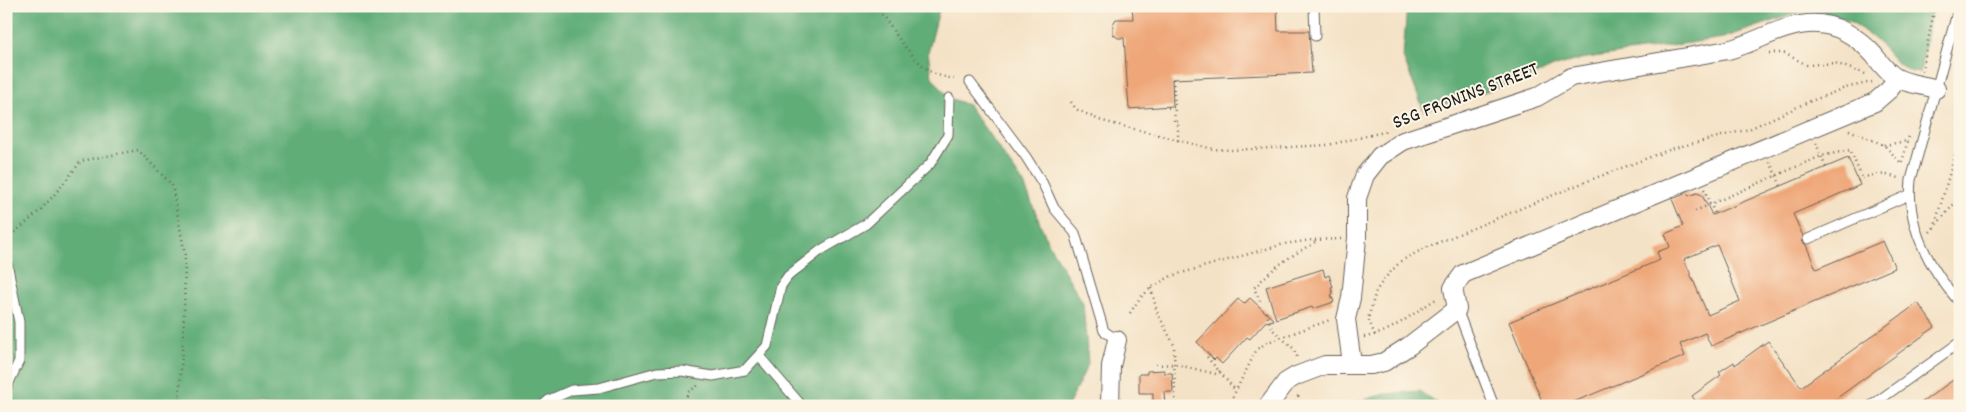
<svg xmlns="http://www.w3.org/2000/svg" width="1966" height="412" font-family="Dekko,sans-serif">
	<style>
		.forest { fill: #60ad78; stroke: #3e644a }
		.building { fill: #efa779; fill-rule: evenodd }
		.lines { fill: none; stroke-linecap: round; stroke-linejoin: round }
		.lane-casing { stroke: #686158; stroke-width: 11 }
		.street-casing { stroke: #686158; stroke-width: 20 }
		.path { stroke: #686158; stroke-width: 2.5; stroke-dasharray: 1 4; stroke-linecap: butt }
		.lane { stroke: #fff; stroke-width: 9 }
		.street { stroke: #fff; stroke-width: 18 }
		.labels { text-anchor: middle; dominant-baseline: central; stroke-width: 4; stroke-linejoin: round; paint-order: stroke }
		.street-label { font-size: 20px; fill: #1c1c1c; stroke: #fcf5e5 }
	</style>
	<rect width="100%" height="100%" fill="#fcf5e5"/>
	<filter id="ink" filterUnits="userSpaceOnUse"><feTurbulence type="fractalNoise" baseFrequency=".02" numOctaves="2"/><feDisplacementMap in="SourceGraphic" scale="10" xChannelSelector="R" yChannelSelector="G"/><feConvolveMatrix kernelMatrix="1 2 1 2 8 2 1 2 1" color-interpolation-filters="sRGB"/></filter>
	<filter id="wash" filterUnits="userSpaceOnUse"><feTurbulence type="fractalNoise" baseFrequency=".0096" numOctaves="4" result="noise"/><feDisplacementMap in="SourceGraphic" scale="20" xChannelSelector="R" yChannelSelector="G"/><feGaussianBlur stdDeviation="1.12" result="paint"/><feColorMatrix in="noise" values="0 0 0 0 0 0 0 0 0 0 0 0 0 0 0 0 0 1.4 0 .05"/><feComposite in="paint" operator="in"/></filter>
	<g filter="url(#wash)">
		<rect width="100%" height="100%" fill="#f4e2c6"/>
		<path class="forest" d="M6,6H940L928,53L932,77L949,98L968,105L1024,184L1048,243L1083,303L1088,364L1068,406H6Z
			M1407,6H1932L1920,73L1912,72L1897,63L1877,41L1852,22L1822,12H1800L1723,38L1580,59L1556,66L1528,78L1424,111L1403,57Z
			M1419,391L1442,406H1341L1385,394Z"/>
		<g id="blocks">
			<path class="building" d="M1132,6H1277L1278,31H1309L1312,73L1172,79L1173,106L1129,109L1124,38H1118L1113,34V24L1116,19H1133Z
				M1848,158L1860,185L1793,214L1803,236L1802,241L1806,245L1816,269L1883,241L1895,268L1711,346L1705,333L1680,344L1685,356L1564,406H1544L1509,322L1660,260L1657,252L1670,247L1665,234L1683,226L1672,199L1687,193L1689,196L1697,193L1702,195L1712,215ZM1717,245L1740,301L1708,315L1684,259Z
				M1323,269L1325,277L1329,275L1333,287H1331L1333,294L1331,295L1334,302L1313,309L1312,307L1276,319L1266,287Z
				M1250,298L1274,320L1265,322L1250,339L1247,337L1222,364L1216,358L1214,360L1197,342L1238,299L1244,304Z
				M1918,303L1935,327L1826,406H1699L1692,396L1721,375L1719,372L1734,362L1735,365L1768,341L1801,387Z
				M1164,370V373H1172L1173,392H1164L1165,406H1153V393H1139V374H1147V371Z
				M1960,375V406H1917Z"/>
		</g>
	</g>
	<g filter="url(#ink)">
		<use href="#blocks" fill-opacity="0" stroke="#686158" stroke-width="1"/>
		<g class="lines">
			<g class="lane-casing">
				<path id="lane" d="M1314,6L1315,36
					M1959,6L1911,180C1906,227 1930,269 1960,303
					M970,82L1026,157L1043,184L1054,208L1075,233L1104,331L1117,340
					M1808,239L1909,195
					M6,258L19,322V361L6,389
					M1457,309L1494,406
					M759,356L802,406
					M542,406L549,400L572,390L599,388L657,372L682,371L713,376L745,370L767,346L781,286L788,276L821,250L866,224L930,164L948,135L949,98
					M1871,406L1960,342"/>
			</g>
			<g class="street-casing">
				<path id="street" d="M1352,364L1346,319L1351,298L1357,238V198L1365,175L1380,156L1403,141L1537,97L1571,77L1728,50C1755,43 1780,26 1808,24C1834,22 1857,36 1874,55C1880,63 1887,72 1895,77C1906,84 1924,85 1936,89
					M1110,406L1111,366L1117,340
					M1268,406L1286,382L1296,376L1325,365H1371L1384,362L1409,346L1457,309L1453,288L1463,274L1875,102L1890,89L1896,78"/>
			</g>
			<path class="path" d="M876,6C890,26 911,59 931,72C938,76 946,77 954,79
				M1769,53H1784L1807,65L1835,63L1868,75
				M1923,71L1924,61L1935,6
				M1173,79L1175,107
				M1071,102L1076,109L1099,120L1213,149L1233,150L1328,145L1388,131
				M1165,106V108L1175,107L1174,122L1178,121V141
				M1849,130L1884,145L1902,164
				M1816,143L1826,168
				M1884,145L1908,141
				M1770,162L1781,186
				M1902,162L1909,136
				M1858,181C1870,173 1885,173 1898,178
				M1704,189L1715,214
				M1695,211L1821,156L1850,150L1862,178
				M1934,228L1960,137
				M1930,232L1960,197
				M6,238C37,218 59,190 81,161L138,150L172,185L185,255L184,317L179,402L180,406
				M1151,288L1157,312L1174,345L1175,398L1178,406
				M1260,301L1254,288C1274,266 1291,256 1317,241
				M1266,312L1272,329L1293,348L1298,359
				M1130,313L1140,298L1151,288L1171,276L1284,244L1312,240L1343,239
				M1375,335L1368,319L1376,291L1385,278L1401,261L1425,248L1585,182L1671,149L1749,129L1806,103L1845,88L1872,82
				M1364,337C1391,334 1415,311 1438,298
				M1207,357L1236,391
				M1156,365L1174,364L1216,374L1220,371
				M684,406L688,392L699,385
				M1228,406L1257,349L1268,342L1330,320
				M1294,406L1299,394"/>
			<use href="#lane" class="lane"/>
			<use href="#street" class="street"/>
		</g>
	</g>
	<g class="labels">
		<g class="street-label">
			<text transform="translate(1466 97) rotate(-21)">SSG FRONINS STREET</text>
		</g>
	</g>
	<rect width="1966" height="412" fill="none" stroke="#fcf5e5" stroke-width="25"/>
</svg>
